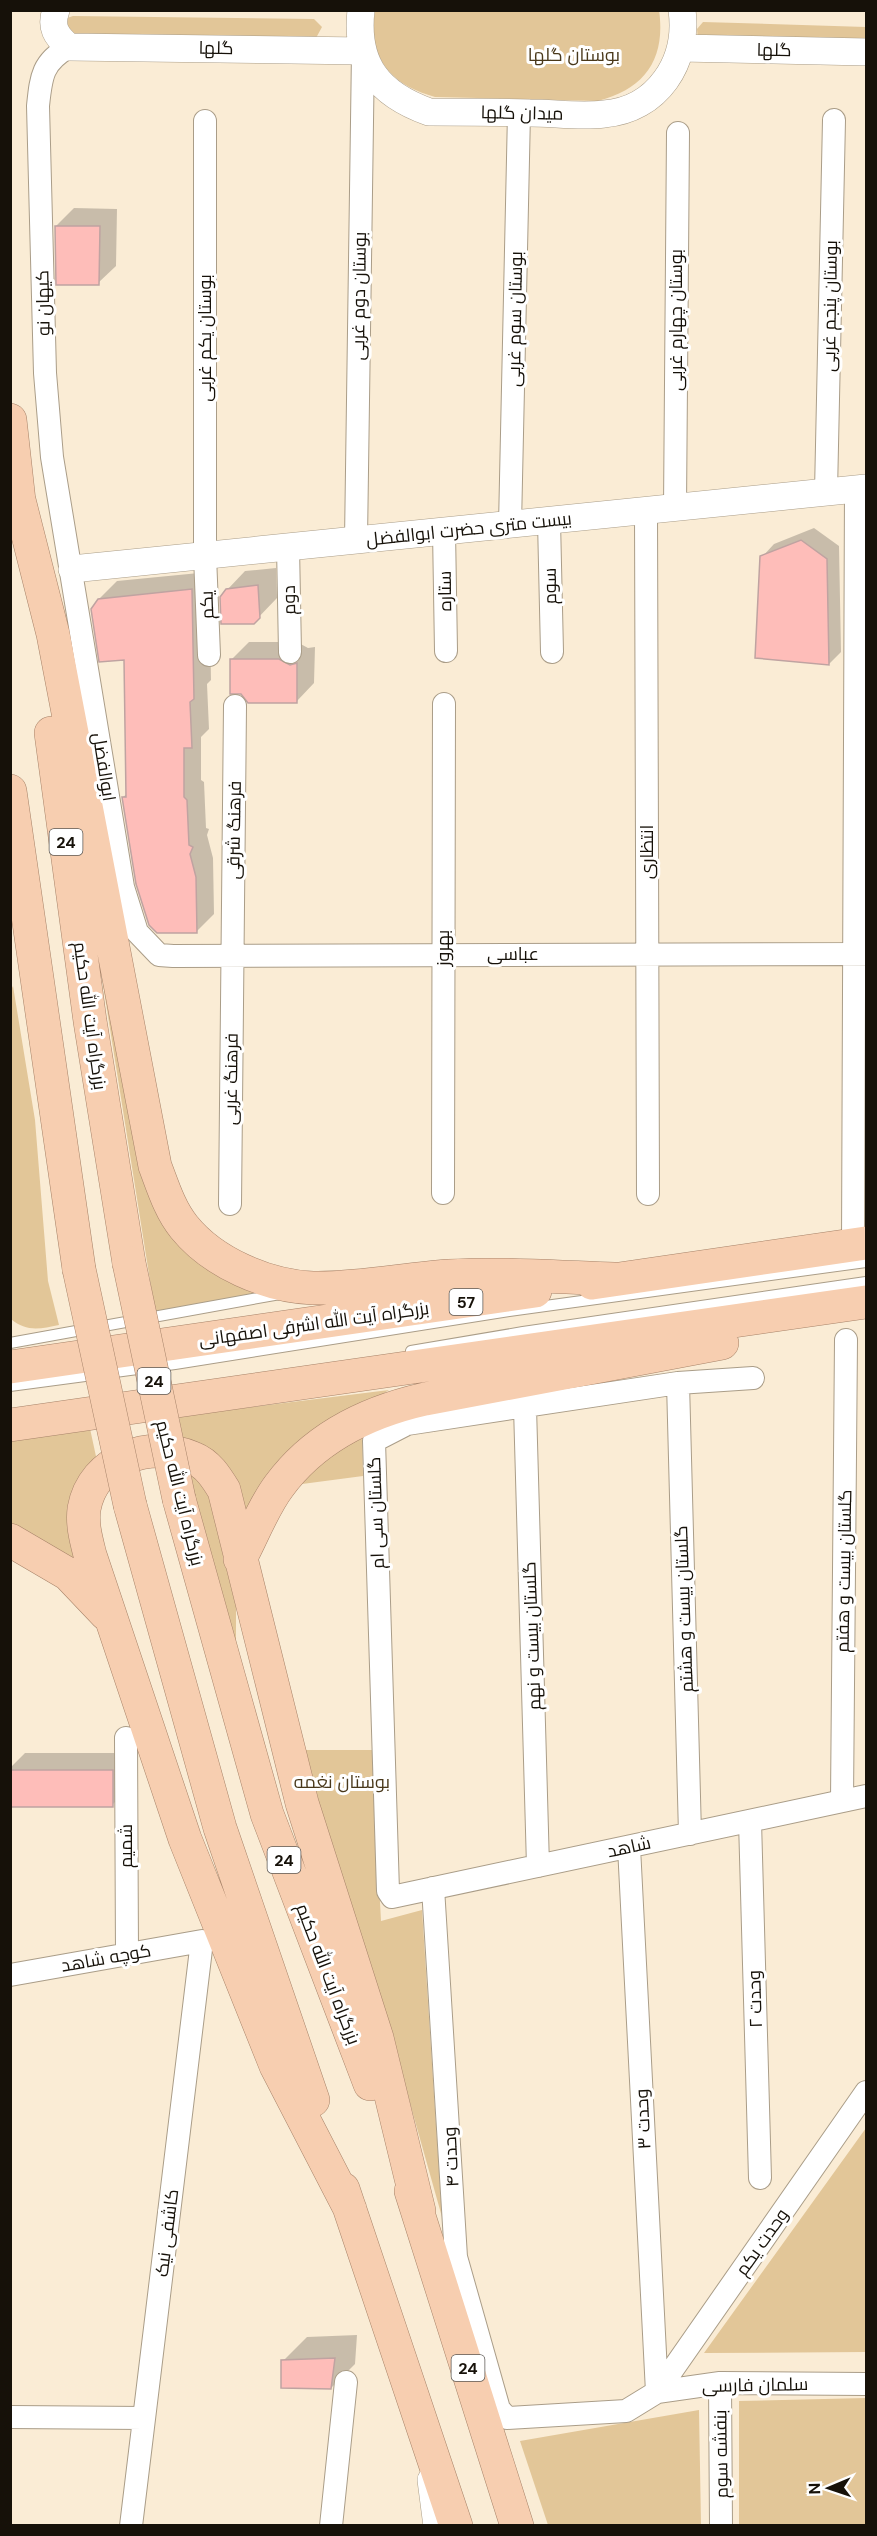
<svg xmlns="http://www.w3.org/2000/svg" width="877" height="2536" font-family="'DM Sans',Cairo,sans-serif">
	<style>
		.green { fill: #e2c698 }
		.shadow { fill: #0003 }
		.building { fill: #febdb9; stroke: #bfa3a1; stroke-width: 1.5 }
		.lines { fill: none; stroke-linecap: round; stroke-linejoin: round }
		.service-casing { stroke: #aa9d88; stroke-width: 12 }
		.minor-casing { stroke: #aa9d88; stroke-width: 24 }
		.tertiary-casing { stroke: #aa9d88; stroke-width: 28 }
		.trunk-casing { stroke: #a78369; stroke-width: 34 }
		.service { stroke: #fff; stroke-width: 10 }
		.minor { stroke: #fff; stroke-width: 22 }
		.tertiary { stroke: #fff; stroke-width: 27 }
		.trunk { stroke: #f7ceb0; stroke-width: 33 }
		.trunk-bridge-casing { stroke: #a78369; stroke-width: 34; stroke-linecap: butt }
		.trunk-bridge { stroke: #f7ceb0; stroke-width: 33 }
		.labels { text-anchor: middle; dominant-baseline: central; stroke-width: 6; stroke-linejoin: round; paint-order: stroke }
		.shield { fill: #fff; stroke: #5c5853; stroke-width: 1.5 }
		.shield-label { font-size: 16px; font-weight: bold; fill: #161109 }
		.street-label { font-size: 18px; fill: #161109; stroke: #fff }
		.park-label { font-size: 18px; fill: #49381a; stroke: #fff }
	</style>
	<rect width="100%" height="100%" fill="#faecd5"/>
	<path class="green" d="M659,10C666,59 645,89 598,101L435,97C391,85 367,58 375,11Z
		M73,16L314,19L322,27L316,38L73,41L64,19Z
		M703,22L866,27V45L698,41L697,29Z
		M64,739L154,1184L272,1292L155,1312Z
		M13,986L35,1120L48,1281L59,1325C40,1329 26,1332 11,1319L10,992Z
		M389,1390L366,1405L243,1534L182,1442L179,1416Z
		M89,1424L97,1461C73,1502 58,1512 76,1560L11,1532V1438Z
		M362,1425L363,1476L287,1486Z
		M186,1464L214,1489L236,1598V1662Z
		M299,1750H372L381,1921L422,1910L442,2217L388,2025Z
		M866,2128V2352L704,2353Z
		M866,2398V2525H739V2401Z
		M699,2410L701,2525H548L520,2441Z"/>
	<path class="shadow" d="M74,208L117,209L116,266L98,283L56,226Z
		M814,528L839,546L841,652L829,664L762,557L774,544Z
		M276,568L277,598L254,622L227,590L245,571Z
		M209,572L211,680L207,684L209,729L201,737V780L204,782L206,828L209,829L207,835L213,858L214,914L196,932L123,797L127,794L125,658L99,599L117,581Z
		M249,642H297L308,648L315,647L314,683L297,701L231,660Z
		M25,1753H130V1787L112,1805H10V1768Z
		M357,2335L355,2364L331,2388L283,2361L307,2337Z"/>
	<path class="building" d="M55,226H100L99,285H56Z
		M801,540L827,559L829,665L755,658L760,556Z
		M258,585L260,618L254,624H221L220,597L226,589Z
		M192,589L194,699L190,702L192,748H184V797L187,800L189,845L193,847L190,854L196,877L197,933H157L149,925L136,884L122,797H126L124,660L99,662L91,609L98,599Z
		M230,659H279L290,665L297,663V703H248L241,694H230Z
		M10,1770H113V1807H10Z
		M335,2358L331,2389L281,2388V2360Z"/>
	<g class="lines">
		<g class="service-casing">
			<path id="service" d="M10,1343L280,1294
				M411,1351L523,1332L866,1282
				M10,1386L175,1364L509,1311L866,1262"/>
		</g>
		<g class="minor-casing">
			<path id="minor" d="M69,47C42,62 41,77 38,106L45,373L52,457L123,887L137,932L159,955L173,956L866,954
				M205,121V556L209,655
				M826,492L834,120
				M675,508L678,133
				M646,511L648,1194
				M549,521L552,652
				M510,525L519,113
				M444,531L446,651
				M356,540L363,52
				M288,547L290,652
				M443,1193L444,704
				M230,1204L235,706
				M853,1245L856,489
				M753,1378L678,1383L407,1424L374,1441L388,1891L392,1897L866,1796
				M678,1383L690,1834
				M525,1407L538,1866
				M126,1738L127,1954
				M842,1801L846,1340
				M750,1821L760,2178
				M629,1847L657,2392
				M433,1888L456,2257L499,2409L507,2418L626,2411L657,2392L720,2383L866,2384
				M10,1975L202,1941L131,2526
				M720,2383L721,2526
				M657,2392L866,2092
				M10,2417L144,2418
				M331,2526L346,2382"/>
		</g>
		<g class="tertiary-casing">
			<path id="tertiary" d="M56,10C50,27 56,36 69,47L363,51
				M361,10C355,65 379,94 429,112C463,112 497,112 530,113C554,113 580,117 604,114C657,110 689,62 682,10
				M681,48L866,52
				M72,569L866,488
				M431,2480L437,2526"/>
		</g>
		<g class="trunk-casing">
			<path id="trunk" d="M10,420L21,519
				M18,496L53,634L155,1166C163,1187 170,1210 184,1227C213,1263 267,1286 313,1288C358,1289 405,1279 449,1276C504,1273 559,1277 614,1279
				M51,733L90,1021L129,1263
				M10,791L79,1269
				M592,1283L866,1243
				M10,1367L535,1291
				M10,1425L866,1302
				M179,1499L267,1814L370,2084
				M130,1505L220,1828L313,2100
				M10,1540L68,1574L106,1614
				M240,1559C253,1535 263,1507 279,1486C315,1437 367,1412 425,1399L722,1343
				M343,2189L456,2526
				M411,2191L517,2526
				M350,2209L276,2066L185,1839L90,1555C86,1539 82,1525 84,1509C93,1459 150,1439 193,1458C208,1464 216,1477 224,1490L302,1803L377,2038L419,2211"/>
		</g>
		<use href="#service" class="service"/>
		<use href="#minor" class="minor"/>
		<use href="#tertiary" class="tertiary"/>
		<use href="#trunk" class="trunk"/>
		<g class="trunk-bridge-casing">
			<path id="trunk-bridge" d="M129,1263L179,1499
				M79,1269L130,1505"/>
		</g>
		<use href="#trunk-bridge" class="trunk-bridge"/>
	</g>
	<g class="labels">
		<g class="shield">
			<rect x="49.5" y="829" width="33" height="26" rx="4.5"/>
			<rect x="449.5" y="1289" width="33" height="26" rx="4.5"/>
			<rect x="137.5" y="1368" width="33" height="26" rx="4.5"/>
			<rect x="267.5" y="1847" width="33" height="26" rx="4.5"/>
			<rect x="451.5" y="2355" width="33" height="26" rx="4.5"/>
		</g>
		<g class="shield-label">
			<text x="66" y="842">24</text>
			<text x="466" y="1302">57</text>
			<text x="154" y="1381">24</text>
			<text x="284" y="1860">24</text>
			<text x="468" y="2368">24</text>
		</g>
		<g class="street-label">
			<text transform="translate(216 48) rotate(1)">گلها</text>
			<text transform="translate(774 50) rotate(1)">گلها</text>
			<text transform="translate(522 113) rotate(1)">میدان گلها</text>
			<text transform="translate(359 296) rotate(-89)">بوستان دوم غربی</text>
			<text transform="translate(43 303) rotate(-91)">کیهان نو</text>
			<text transform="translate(830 306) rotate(-89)">بوستان پنجم غربی</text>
			<text transform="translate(515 319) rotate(-89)">بوستان سوم غربی</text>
			<text transform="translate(676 320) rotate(-90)">بوستان چهارم غربی</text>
			<text transform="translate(205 338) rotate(-90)">بوستان یکم غربی</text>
			<text transform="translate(469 529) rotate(-6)">بیست متری حضرت ابوالفضل</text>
			<text transform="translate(550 586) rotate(-91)">سوم</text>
			<text transform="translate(445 591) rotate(-91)">ستاره</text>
			<text transform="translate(289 600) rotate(-91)">دوم</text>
			<text transform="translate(207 605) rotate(-92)">یکم</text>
			<text transform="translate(104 767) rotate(81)">ابوالفضل</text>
			<text transform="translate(234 830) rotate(-89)">فرهنگ شرقی</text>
			<text transform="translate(647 852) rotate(-90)">انتظاری</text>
			<text transform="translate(443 948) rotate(-90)">بهروز</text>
			<text x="513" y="954">عباسی</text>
			<text transform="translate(90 1016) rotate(82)">بزرگراه آیت الله حکیم</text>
			<text transform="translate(231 1079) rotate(-89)">فرهنگ غربی</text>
			<text transform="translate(314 1324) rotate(-8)">بزرگراه آیت الله اشرفی اصفهانی</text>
			<text transform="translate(180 1493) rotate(76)">بزرگراه آیت الله حکیم</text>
			<text transform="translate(376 1513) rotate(-92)">گلستان سی ام</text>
			<text transform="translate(844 1571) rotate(-89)">گلستان بیست و هفتم</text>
			<text transform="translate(684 1609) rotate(-92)">گلستان بیست و هشتم</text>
			<text transform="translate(532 1636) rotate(-92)">گلستان بیست و نهم</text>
			<text transform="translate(126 1846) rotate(-90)">شمیم</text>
			<text transform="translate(629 1847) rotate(-12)">شاهد</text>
			<text transform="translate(106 1958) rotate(-10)">کوچه شاهد</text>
			<text transform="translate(328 1974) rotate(69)">بزرگراه آیت الله حکیم</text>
			<text transform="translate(755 1999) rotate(-92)">وحدت ۲</text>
			<text transform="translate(643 2119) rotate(-93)">وحدت ۳</text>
			<text transform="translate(451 2157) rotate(-93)">وحدت ۴</text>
			<text transform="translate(167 2233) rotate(-83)">کاشفی نیک</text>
			<text transform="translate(762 2242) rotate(-55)">وحدت یکم</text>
			<text transform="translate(755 2385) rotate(-1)">سلمان فارسی</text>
			<text transform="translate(721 2454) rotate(-91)">بنفشه سوم</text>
		</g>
		<g class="park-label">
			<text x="574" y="55">بوستان گلها</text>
			<text x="342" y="1782">بوستان نغمه</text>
		</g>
	</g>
	<rect width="877" height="2536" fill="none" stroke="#161109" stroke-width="24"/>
	<g transform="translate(829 2488) rotate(268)" stroke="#ffffff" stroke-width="4.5" paint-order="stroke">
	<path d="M0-4.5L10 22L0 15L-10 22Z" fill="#161109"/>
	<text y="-9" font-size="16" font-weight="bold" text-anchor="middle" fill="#161109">N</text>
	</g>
</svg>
